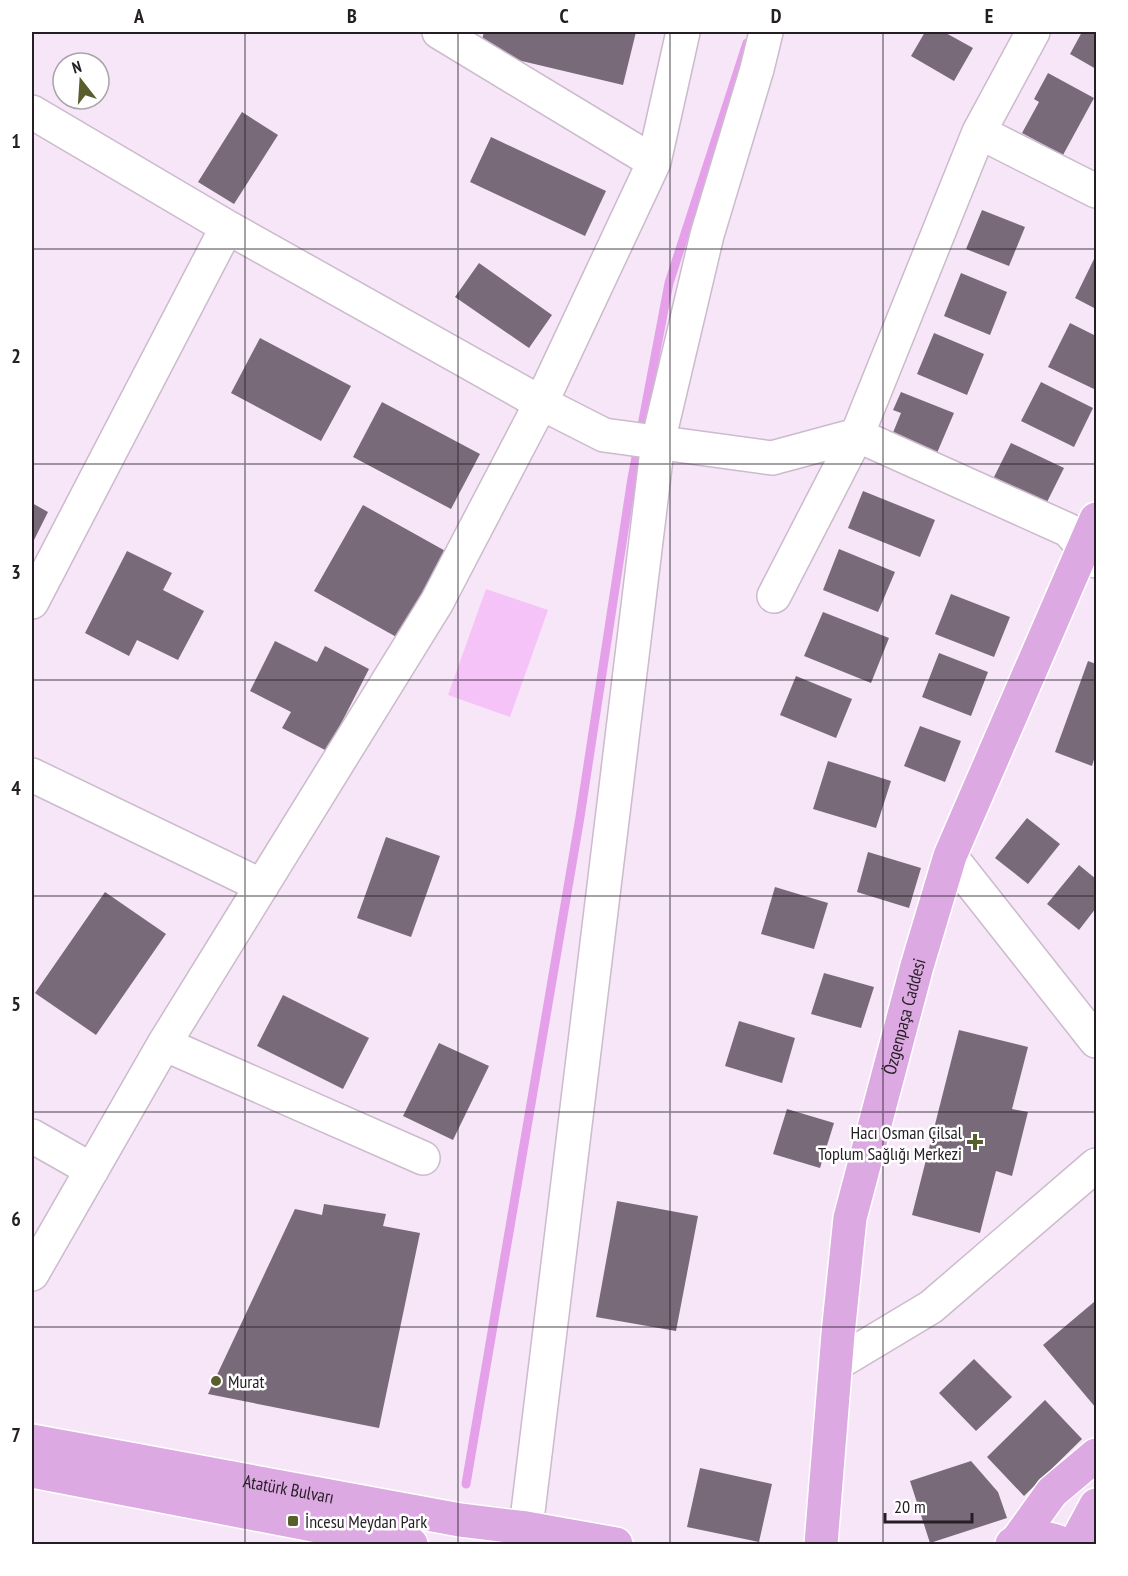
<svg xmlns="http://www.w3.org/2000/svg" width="1128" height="1576" font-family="'PT Sans Narrow',sans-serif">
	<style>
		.green { fill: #f5c3f8 }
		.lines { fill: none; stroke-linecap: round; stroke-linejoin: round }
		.stream { stroke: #e4a1ea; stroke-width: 9 }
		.building { fill: #796a7a }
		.minor-casing { stroke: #cbbbcc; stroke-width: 36 }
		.major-casing { stroke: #fff; stroke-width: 36 }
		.minor { stroke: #fff; stroke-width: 33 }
		.major { stroke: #dda9e2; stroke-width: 33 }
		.grid { fill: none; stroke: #251f25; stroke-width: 1.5; stroke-opacity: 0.55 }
		.poi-dot { fill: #595e2c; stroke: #fff; stroke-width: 2 }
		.labels { text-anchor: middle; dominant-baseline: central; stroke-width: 5; stroke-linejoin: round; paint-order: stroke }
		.street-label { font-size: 18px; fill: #251f25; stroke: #fff }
		.poi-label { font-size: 18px; fill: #251f25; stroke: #fff; text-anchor: start }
		.neatline { fill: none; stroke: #251f25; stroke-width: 2 }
		.grid-label { font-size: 20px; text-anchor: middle; font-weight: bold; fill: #251f25 }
	</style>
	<rect width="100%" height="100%" fill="#f7e5f8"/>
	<path class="green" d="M486,589L548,610L510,717L448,695Z"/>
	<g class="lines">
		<path class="stream" d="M466,1484L580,817L632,478L669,283L747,43"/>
	</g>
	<path class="building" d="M484,32H636L623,85L479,51Z
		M925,32H944L973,48L954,81L911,56Z
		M1082,32H1096V69L1070,54Z
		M1048,73L1094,98L1063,155L1022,133L1039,102L1034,99Z
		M242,112L278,135L234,204L198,182Z
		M491,137L606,191L585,236L470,182Z
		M982,210L1025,227L1009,266L966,249Z
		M1094,259L1096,260V309L1075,298Z
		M479,263L552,315L529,348L455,297Z
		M961,273L1007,292L990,335L944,316Z
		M1070,323L1096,336V390L1048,367Z
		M934,333L984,354L967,395L917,374Z
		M260,338L351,386L321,441L231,393Z
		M1041,382L1093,408L1074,447L1021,421Z
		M901,392L954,413L937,453L892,435L901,413L893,410Z
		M382,402L480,454L451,509L353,457Z
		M1011,443L1064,468L1045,506L992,481Z
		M863,491L935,520L920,557L848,528Z
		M32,503L48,512L32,544Z
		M363,505L449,553L400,639L314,591Z
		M839,549L895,572L878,612L823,590Z
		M127,551L172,573L163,590L204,611L178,660L137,640L129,656L85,633Z
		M951,594L1010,617L994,657L935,634Z
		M823,612L889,638L871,683L804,656Z
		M275,641L317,662L325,646L369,669L327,751L282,728L291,712L250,691Z
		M939,653L988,672L971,716L922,697Z
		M1088,661L1096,664V753L1092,766L1055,752Z
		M796,676L852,699L836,738L780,715Z
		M920,726L961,741L945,782L904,766Z
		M828,761L891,781L876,828L813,809Z
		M1027,818L1060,844L1028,884L995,858Z
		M386,837L440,856L411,937L357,918Z
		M868,852L921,868L909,908L857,892Z
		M1079,865L1096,879V908L1079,930L1047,904Z
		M775,887L828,903L814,949L761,934Z
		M105,892L166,934L96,1035L35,993Z
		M824,973L874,987L861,1028L811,1014Z
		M283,995L369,1038L343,1089L257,1046Z
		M739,1021L795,1038L782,1083L725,1066Z
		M959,1030L1028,1047L1012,1109L1028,1112L1012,1176L996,1171L980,1233L912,1215Z
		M439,1043L489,1066L453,1140L403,1116Z
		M787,1109L834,1123L820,1168L773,1154Z
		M617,1201L698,1216L676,1331L596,1317Z
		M324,1204L386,1214L383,1226L420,1233L379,1428L208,1394L295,1209L322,1215Z
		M1094,1302L1096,1305V1408L1043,1345Z
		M974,1359L1012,1397L976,1431L939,1393Z
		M1045,1400L1082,1439L1024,1496L987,1457Z
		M971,1461L998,1492L1007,1518L930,1543L910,1481Z
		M700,1468L772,1484L759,1542L687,1527Z"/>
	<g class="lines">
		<g class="minor-casing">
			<path id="minor" d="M439,32L654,162
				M32,112L227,227L541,403L604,435L772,458L857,435L1068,530L1096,561
				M979,132L1096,191
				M774,596L857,435L979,132L1033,32
				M32,602L227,227
				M32,775L262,886
				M950,856L1096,1041
				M164,1044L423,1158
				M32,1136L92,1170
				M32,1274L164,1044L437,602L541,403L654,162L683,32
				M836,1364L931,1307L1096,1165
				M526,1528L658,442L707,235L757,69L766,32"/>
		</g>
		<g class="major-casing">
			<g id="major">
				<path id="s1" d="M32,1441L460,1520L526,1528L616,1544"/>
				<path d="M32,1471L411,1544"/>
				<path d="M1016,1542L1052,1492L1096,1455"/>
				<path id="s2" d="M821,1544L838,1334L850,1218L917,966L950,856L1096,519"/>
				<path d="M1012,1544C1027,1535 1047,1536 1063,1544"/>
				<path d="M1075,1544L1096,1505"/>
			</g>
		</g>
		<use href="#minor" class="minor"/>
		<use href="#major" class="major"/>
	</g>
	<path class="grid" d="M245,32V1544M458,32V1544M670,32V1544M883,32V1544M32,249H1096M32,464H1096M32,680H1096M32,896H1096M32,1112H1096M32,1327H1096"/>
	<g class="poi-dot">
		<path d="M972 1133h6v6h6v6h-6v6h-6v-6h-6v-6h6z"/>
		<circle cx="216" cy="1381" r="6"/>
		<rect x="287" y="1515" width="12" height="12" rx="3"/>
	</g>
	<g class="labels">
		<g class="street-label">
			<text stroke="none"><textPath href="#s2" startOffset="536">Özgenpaşa Caddesi</textPath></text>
			<text stroke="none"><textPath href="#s1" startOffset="261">Atatürk Bulvarı</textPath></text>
		</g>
		<g class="poi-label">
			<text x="962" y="1132" text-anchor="end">Hacı Osman Çilsal<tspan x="962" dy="21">Toplum Sağlığı Merkezi</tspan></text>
			<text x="228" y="1381">Murat</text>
			<text x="305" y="1521">İncesu Meydan Park</text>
		</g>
	</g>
	<rect width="1128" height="1576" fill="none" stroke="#ffffff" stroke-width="66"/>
	<g transform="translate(81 81) rotate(343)"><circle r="28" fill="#ffffff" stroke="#a8a5a8" stroke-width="1.5"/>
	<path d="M0-4.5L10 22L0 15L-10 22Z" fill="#595e2c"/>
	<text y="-9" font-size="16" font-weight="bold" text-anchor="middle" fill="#251f25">N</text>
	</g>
	<path d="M885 1513v9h87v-9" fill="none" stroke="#251f25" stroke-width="3"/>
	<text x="894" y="1513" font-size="18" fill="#251f25" stroke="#ffffff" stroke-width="4.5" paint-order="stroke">20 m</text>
	<rect x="33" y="33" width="1062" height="1510" class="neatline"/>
	<g class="grid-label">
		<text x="139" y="23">A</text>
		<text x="352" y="23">B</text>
		<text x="564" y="23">C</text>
		<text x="776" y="23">D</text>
		<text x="989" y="23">E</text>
		<text x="16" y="148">1</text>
		<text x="16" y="363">2</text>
		<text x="16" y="579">3</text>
		<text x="16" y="795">4</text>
		<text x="16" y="1011">5</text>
		<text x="16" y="1226">6</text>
		<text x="16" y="1442">7</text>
	</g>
</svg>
